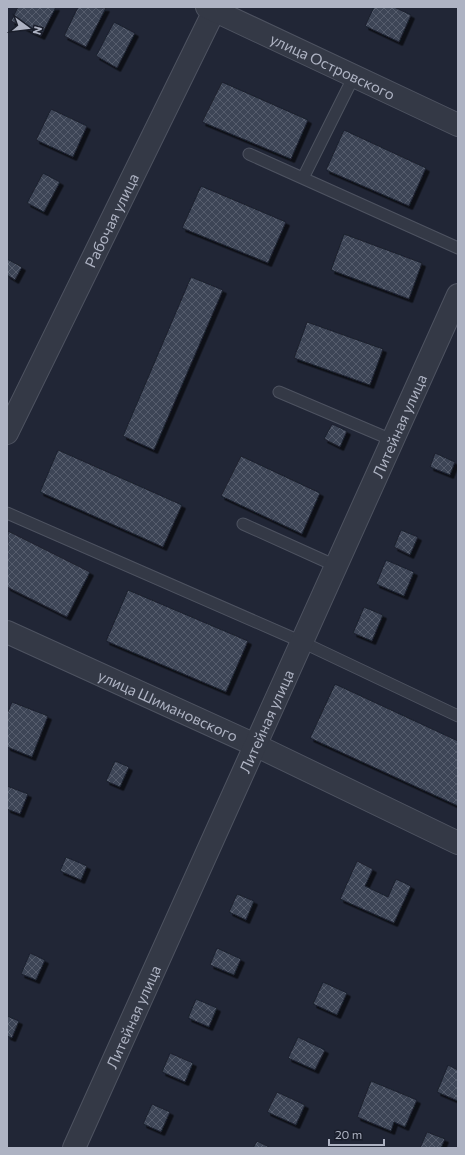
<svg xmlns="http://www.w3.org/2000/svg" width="465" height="1155" font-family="Commissioner,sans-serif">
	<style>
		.building { fill: url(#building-cross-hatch); stroke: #1b202d; filter: url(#shadow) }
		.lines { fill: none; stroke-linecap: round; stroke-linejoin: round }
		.service-casing { stroke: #4e5361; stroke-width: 13 }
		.minor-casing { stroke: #4e5361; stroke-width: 24 }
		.tertiary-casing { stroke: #4e5361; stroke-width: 24 }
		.service { stroke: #343946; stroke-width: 11 }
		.minor { stroke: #343946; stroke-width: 22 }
		.tertiary { stroke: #343946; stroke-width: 22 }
		.labels { text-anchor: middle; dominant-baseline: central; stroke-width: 3; stroke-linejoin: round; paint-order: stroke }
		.street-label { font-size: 15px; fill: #aeb3c3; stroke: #1a1e2b }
	</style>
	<defs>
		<pattern id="building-cross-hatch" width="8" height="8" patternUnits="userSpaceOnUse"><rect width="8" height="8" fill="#3d4456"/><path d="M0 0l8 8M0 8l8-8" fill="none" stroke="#565d6d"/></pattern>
		<filter id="shadow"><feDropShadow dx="3.5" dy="3.5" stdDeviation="0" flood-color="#0009"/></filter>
	</defs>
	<rect width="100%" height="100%" fill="#212636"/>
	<path class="building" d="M18,7H56L41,36L11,21Z
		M78,7L106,8L86,47L64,36Z
		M374,7H394L411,15L399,42L365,26Z
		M114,22L135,33L117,68L96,56Z
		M222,82L308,120L291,159L202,122Z
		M51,109L87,126L73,157L36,140Z
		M344,130L426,168L409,206L326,170Z
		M43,173L60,182L44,212L27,203Z
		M201,186L286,222L268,263L182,228Z
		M344,234L422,263L409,299L331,270Z
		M7,259L22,267L15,280L7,275Z
		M191,277L223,290L154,450L123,436Z
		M307,322L383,349L370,385L294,358Z
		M332,424L347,431L340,447L324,439Z
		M58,450L182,505L163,547L40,492Z
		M435,453L455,462L450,475L430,467Z
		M241,456L320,493L302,534L221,496Z
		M401,530L418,537L410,555L394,547Z
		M8,531L90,572L67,617L7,587Z
		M386,560L414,572L404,596L376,584Z
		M128,590L248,641L226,692L106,641Z
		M364,607L383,615L372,641L353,633Z
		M335,684L458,741V806L310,738Z
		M12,702L48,716L32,757L7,747V714Z
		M115,761L129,767L120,787L106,781Z
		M7,786L28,794L20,814L7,809Z
		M66,857L87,866L81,880L60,871Z
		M357,861L373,869L365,886L388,897L396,879L411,886L394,923L340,899Z
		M237,894L254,901L246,920L229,912Z
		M217,948L241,959L234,975L210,965Z
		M30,953L45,960L36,980L21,974Z
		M323,982L347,993L337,1015L313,1004Z
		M196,999L217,1008L209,1027L188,1018Z
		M7,1016L19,1021L12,1038L7,1036Z
		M298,1037L325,1050L315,1070L288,1058Z
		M170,1053L193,1063L185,1082L162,1072Z
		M448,1065L458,1070V1101L437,1092Z
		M371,1081L417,1100L405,1127L394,1122L391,1131L357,1117Z
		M277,1092L305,1105L296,1125L267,1112Z
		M152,1104L170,1112L161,1132L143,1124Z
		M427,1132L445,1139L441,1148H420Z
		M257,1141L271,1148H253Z"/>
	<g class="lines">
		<g class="service-casing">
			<path id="service" d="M249,154L458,248
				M303,178L354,76
				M279,392L392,440
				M7,513L302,642L458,716
				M243,524L336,566"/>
		</g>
		<g class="minor-casing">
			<g id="minor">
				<path id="s1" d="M7,433L216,7"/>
				<path id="s2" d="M7,632L255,745L458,843"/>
				<path id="s3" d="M74,1148L458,295"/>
			</g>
		</g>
		<g class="tertiary-casing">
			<g id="tertiary">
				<path id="s4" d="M207,7L458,125"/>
			</g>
		</g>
		<use href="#service" class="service"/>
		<use href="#minor" class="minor"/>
		<use href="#tertiary" class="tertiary"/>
	</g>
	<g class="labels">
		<g class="street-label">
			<text stroke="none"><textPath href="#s4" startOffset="139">улица Островского</textPath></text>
			<text stroke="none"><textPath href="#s1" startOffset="237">Рабочая улица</textPath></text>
			<text stroke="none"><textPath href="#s3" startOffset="792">Литейная улица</textPath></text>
			<text stroke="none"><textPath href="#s2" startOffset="177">улица Шимановского</textPath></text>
			<text stroke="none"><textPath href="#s3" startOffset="468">Литейная улица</textPath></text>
			<text stroke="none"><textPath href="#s3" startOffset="144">Литейная улица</textPath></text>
		</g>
	</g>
	<rect width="465" height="1155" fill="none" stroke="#aeb3c3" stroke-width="16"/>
	<g transform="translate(28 28) rotate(105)" stroke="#1a1e2b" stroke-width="3" paint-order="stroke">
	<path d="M0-3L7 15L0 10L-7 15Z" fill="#aeb3c3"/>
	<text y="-6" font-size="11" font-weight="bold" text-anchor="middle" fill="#aeb3c3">N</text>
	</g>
	<path d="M329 1139v6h55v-6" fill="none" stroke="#aeb3c3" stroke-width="2"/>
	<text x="335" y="1139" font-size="12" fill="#aeb3c3" stroke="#1a1e2b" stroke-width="3" paint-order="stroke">20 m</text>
</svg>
